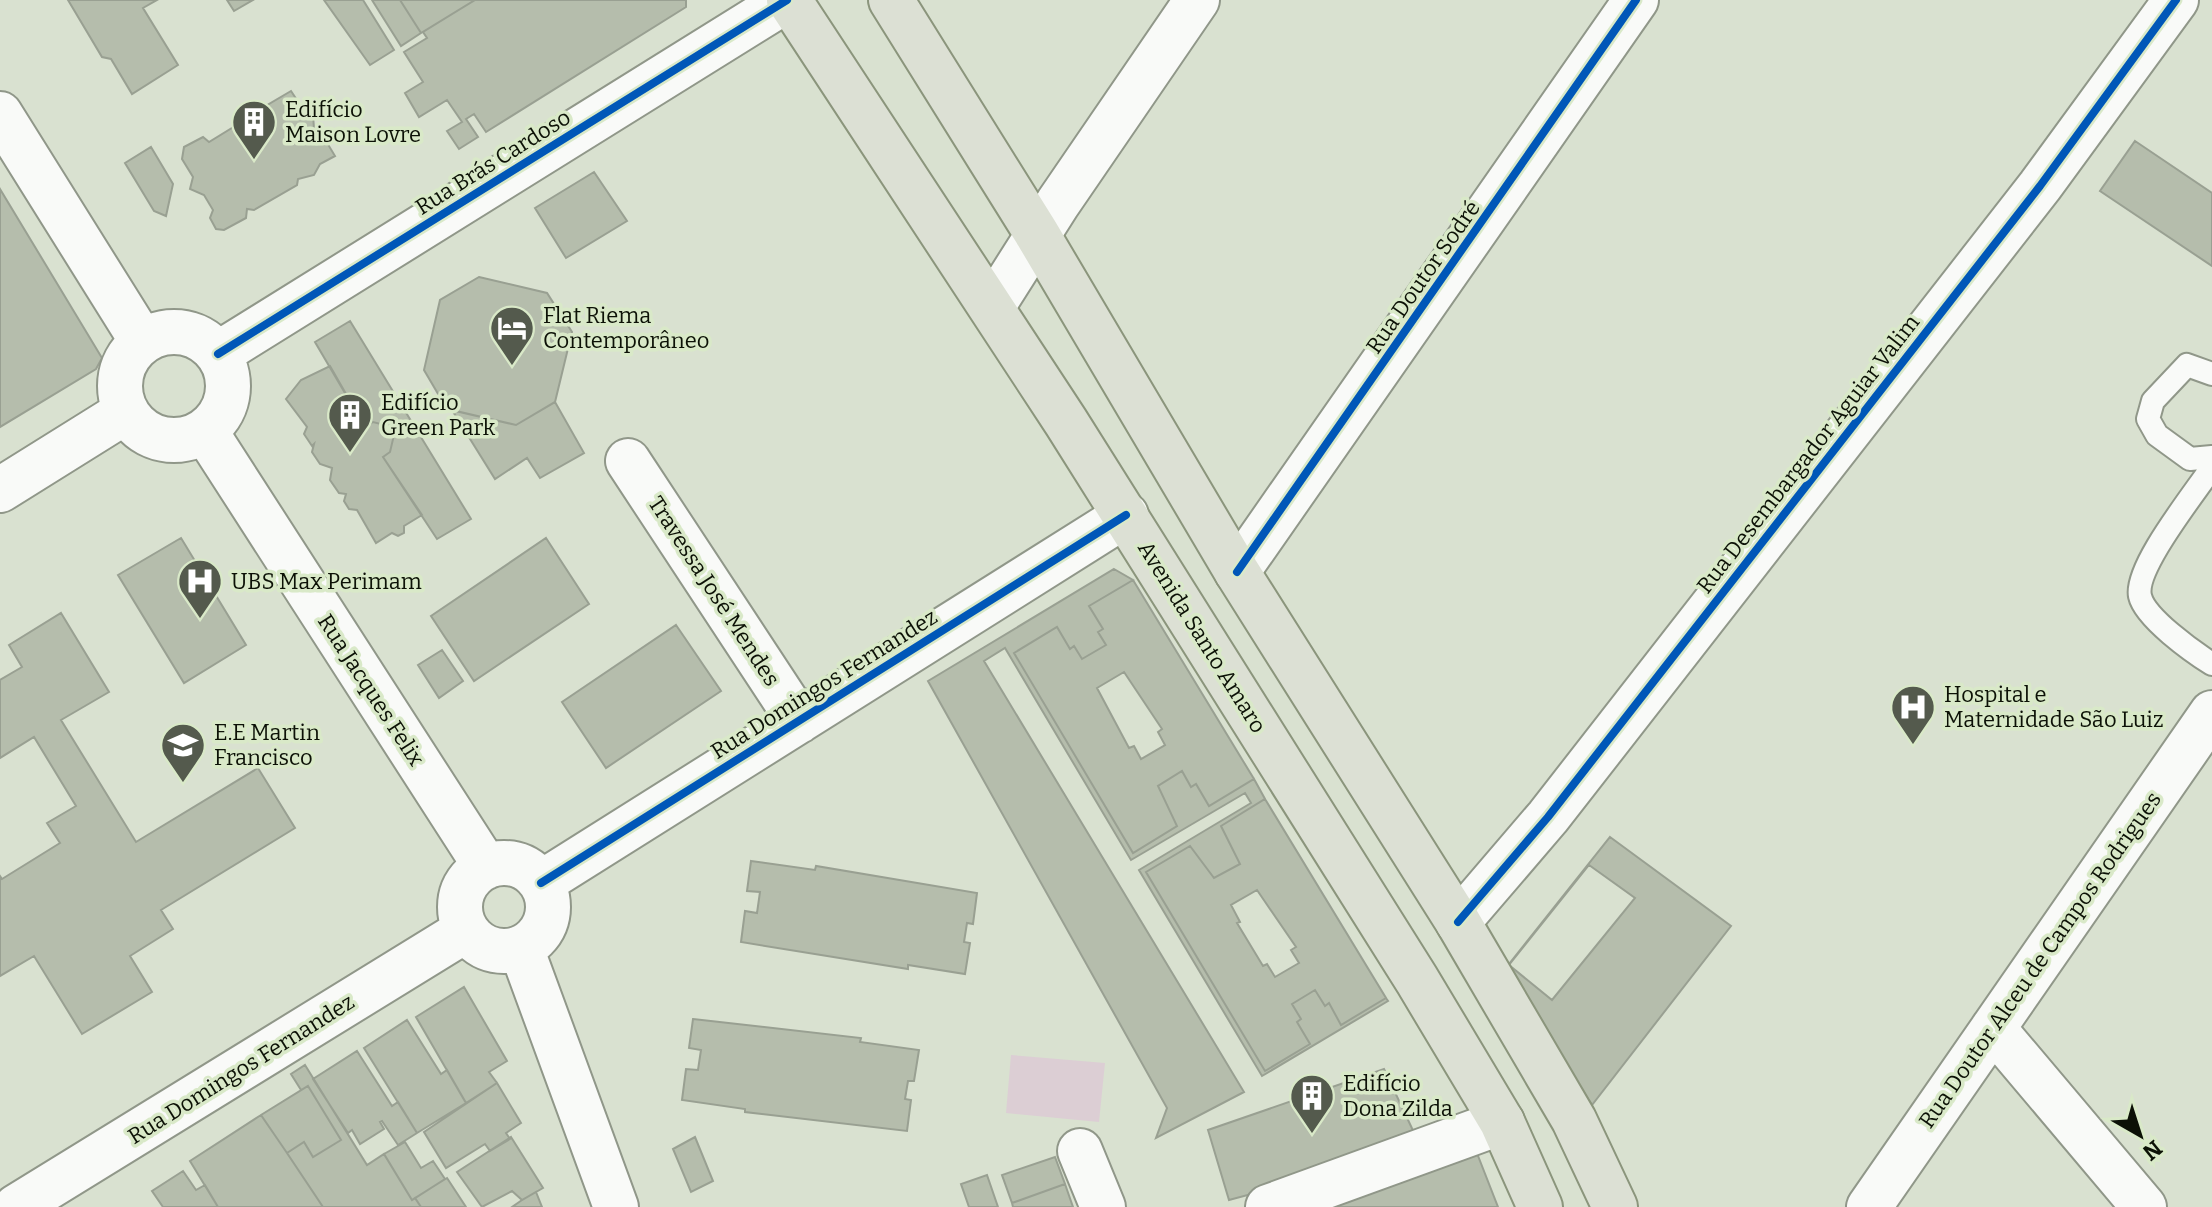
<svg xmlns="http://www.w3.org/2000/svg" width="2212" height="1207" font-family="Bitter,serif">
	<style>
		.green { fill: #dcced4 }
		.building { fill: #b5bdac; stroke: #99a092; stroke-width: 2; fill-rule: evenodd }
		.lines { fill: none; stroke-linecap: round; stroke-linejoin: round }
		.lane-casing { stroke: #909789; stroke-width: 26 }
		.street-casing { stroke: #909789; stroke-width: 48 }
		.primary-casing { stroke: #8b957c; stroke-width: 48 }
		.lane { stroke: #f9faf8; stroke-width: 22 }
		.street { stroke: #f9faf8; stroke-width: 44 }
		.primary { stroke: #dce0d4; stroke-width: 44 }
		.cycleway-casing { stroke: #d9e9c8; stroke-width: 13 }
		.cycleway { stroke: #0057b8; stroke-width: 8 }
		.labels { text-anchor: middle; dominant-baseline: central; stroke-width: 7; stroke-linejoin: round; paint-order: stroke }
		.poi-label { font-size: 22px; fill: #0c1106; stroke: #d9e9c8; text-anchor: start }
		.street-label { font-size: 22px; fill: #0c1106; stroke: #d9e9c8 }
	</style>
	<rect width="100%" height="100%" fill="#d9e1d0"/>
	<path class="green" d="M1011,1055L1105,1063L1099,1122L1006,1113Z"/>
	<path class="building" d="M68,0H157L143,8L178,65L132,94L111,59L102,57Z
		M227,0H253L234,11Z
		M324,0H363L394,50L370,65Z
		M372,0H400L421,33L401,46Z
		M400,0H475L421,33Z
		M475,0H686V7L486,132L474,114L466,119L478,137L459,149L447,131L462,122L447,100L419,117L405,93L423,82L404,52L427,38L423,32Z
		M291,91L303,109L313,114L314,129L320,131L335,156L320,164L314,175L298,179L297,185L254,210L247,209L246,218L224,230L216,229L210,218L213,210L204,195L190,189L193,177L182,159L184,147L203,137L209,142L253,115L262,116L259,110Z
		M2135,141L2212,193V266L2100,191Z
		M151,147L173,184L166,216L154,211L125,163Z
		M594,172L627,221L566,258L535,208Z
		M0,189L102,358L96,369L0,427Z
		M479,277L547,293L572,332L555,402L516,425L447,409L424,370L440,300Z
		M350,321L471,519L437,539L383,457L390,452L394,435L389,426L373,422L365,427L315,342Z
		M330,366L365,427L373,422L389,426L394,435L390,452L383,457L422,515L404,526V533L398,536L392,533L376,543L357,510L349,509L344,501L346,494L339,493L330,480L332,468L320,464L312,452L314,444L312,446L304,434L307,427L286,399L301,380Z
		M555,402L584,453L540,478L527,458L495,479L452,410L516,425Z
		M181,538L246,645L184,683L118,575Z
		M546,538L589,604L474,681L431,616Z
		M1114,569L1133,580L1089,606L1103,629L1098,632L1106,645L1082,659L1074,646L1070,649L1057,627L1014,653L1133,853L1177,826L1158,786L1182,771L1191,787L1196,784L1209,806L1254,779L1265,799L1221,826L1240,864L1214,878L1190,846L1146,872L1265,1071L1310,1044L1297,1022L1301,1019L1292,1004L1315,990L1325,1006L1329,1003L1341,1025L1386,998L1388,1001L1262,1076L1139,870L1251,803L1245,793L1131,860L1005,648L984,661L1244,1092L1156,1138L1167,1108L928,681Z
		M1133,580L1254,779L1209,806L1196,784L1191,787L1182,771L1158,786L1177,826L1133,853L1014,653L1057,627L1070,649L1074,646L1082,659L1106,645L1098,632L1103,629L1089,606ZM1124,672L1162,729L1158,732L1165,745L1141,759L1134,746L1129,748L1097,688Z
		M61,613L109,692L61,720L136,842L258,768L295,828L161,910L173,929L130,956L152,992L82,1034L34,956L0,976V876L2,879L60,843L47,823L76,806L34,737L0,758V680L22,667L9,645Z
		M676,625L721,691L606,768L562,702Z
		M442,650L463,681L439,698L418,665Z
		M1265,799L1386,998L1341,1025L1329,1003L1325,1006L1315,990L1292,1004L1301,1019L1297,1022L1310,1044L1265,1071L1146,872L1190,846L1214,878L1240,864L1221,826ZM1257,890L1296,947L1291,950L1299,963L1275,977L1267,964L1263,966L1237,923L1240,922L1231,905Z
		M1610,837L1731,926L1592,1105L1505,969Z
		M751,861L815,870L816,866L977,893L973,924L967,923L964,942L970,943L965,974L908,965V969L741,942L745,911L757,913L760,892L747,891Z
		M1589,865L1635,898L1552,1000L1509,965Z
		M464,987L507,1061L489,1072L497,1083L466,1103L416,1017Z
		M693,1019L861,1038L860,1042L919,1050L914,1081H908L905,1099L911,1100L907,1131L745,1112V1109L682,1100L686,1069L698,1070L701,1050L689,1048Z
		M407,1020L441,1074L447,1070L466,1103L417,1133L364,1048Z
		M357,1051L392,1106L398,1102L417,1133L398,1145L382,1121L380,1122L384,1129L360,1144L352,1130L348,1133L313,1079Z
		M305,1065L367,1165L384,1154L412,1200L415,1198L421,1207H323L287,1153L304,1142L313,1157L341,1140L308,1086L301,1090L291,1074Z
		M1384,1069L1417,1139L1289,1184L1229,1200L1208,1130Z
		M497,1083L521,1123L506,1133L510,1139L490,1151L485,1144L446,1168L424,1132Z
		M308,1086L341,1140L313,1157L304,1142L287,1153L261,1115Z
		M261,1115L287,1153L323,1207H218L190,1161Z
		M511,1137L543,1188L522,1200L512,1191L482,1207L457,1172Z
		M695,1137L713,1181L691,1192L673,1149Z
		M405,1142L421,1168L433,1161L445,1179L412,1200L384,1154Z
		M1473,1143L1498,1207H1322Z
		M1055,1157L1065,1184L1012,1203L1002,1175Z
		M183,1171L196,1190L205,1185L218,1207H163L152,1191Z
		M987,1175L998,1207H969L961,1184Z
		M447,1178L466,1207H421L415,1198Z
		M1065,1184L1073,1207H1013L1012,1203Z
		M536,1192L542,1207H512L522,1200Z"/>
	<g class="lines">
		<g class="lane-casing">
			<path id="lane" d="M2212,374L2187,365L2153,401L2148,419L2157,435L2190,459L2212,457
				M2212,467C2195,493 2134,568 2140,596C2145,618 2193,652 2212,664"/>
		</g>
		<g class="street-casing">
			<path id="street" d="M0,114L142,341
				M992,307L1058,203L1197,0
				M120 386a54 54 0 1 1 108 0a54 54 0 1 1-108 0Z
				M218,354L787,0
				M205,431L486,867
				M628,461L799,721
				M0,490L125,412
				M1237,572L1636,0
				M460 907a44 44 0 1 1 88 0a44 44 0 1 1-88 0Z
				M541,883L1126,515
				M1458,922L1548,817L2040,186L2176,0
				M521,948L616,1207
				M1993,1028L2144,1207
				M1080,1151L1103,1207
				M16,1207L466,930
				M1268,1207L1502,1122
				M1869,1207L2212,713"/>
		</g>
		<g class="primary-casing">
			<path id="primary" d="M789,0L1066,422L1417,980L1502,1122L1540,1207
				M891,0L1037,234L1237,572L1458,922L1574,1120L1615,1207"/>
		</g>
		<use href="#lane" class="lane"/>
		<use href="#street" class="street"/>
		<use href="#primary" class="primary"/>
		<g class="cycleway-casing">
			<path id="cycleway" d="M218,354L787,0
				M1237,572L1636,0
				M541,883L1126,515
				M1458,922L1548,817L2040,186L2176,0"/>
		</g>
		<use href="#cycleway" class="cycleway"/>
	</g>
	<defs>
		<g id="building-pin" transform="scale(2.3)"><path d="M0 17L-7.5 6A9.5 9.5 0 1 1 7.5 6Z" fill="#545a4d" stroke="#d9e9c8"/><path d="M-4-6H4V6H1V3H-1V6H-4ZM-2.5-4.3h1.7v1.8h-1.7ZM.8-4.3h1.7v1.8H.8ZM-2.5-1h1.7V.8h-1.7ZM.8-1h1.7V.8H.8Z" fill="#fff"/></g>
		<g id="hotel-pin" transform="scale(2.3)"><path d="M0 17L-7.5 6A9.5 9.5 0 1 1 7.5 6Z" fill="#545a4d" stroke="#d9e9c8"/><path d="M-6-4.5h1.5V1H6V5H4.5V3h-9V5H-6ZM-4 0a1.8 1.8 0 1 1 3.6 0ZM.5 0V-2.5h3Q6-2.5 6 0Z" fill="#fff"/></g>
		<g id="hospital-pin" transform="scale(2.3)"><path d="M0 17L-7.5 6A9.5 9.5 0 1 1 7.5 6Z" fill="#545a4d" stroke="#d9e9c8"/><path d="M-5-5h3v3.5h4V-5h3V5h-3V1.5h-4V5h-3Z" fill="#fff"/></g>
		<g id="school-pin" transform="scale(2.3)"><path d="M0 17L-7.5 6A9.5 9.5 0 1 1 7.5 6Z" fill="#545a4d" stroke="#d9e9c8"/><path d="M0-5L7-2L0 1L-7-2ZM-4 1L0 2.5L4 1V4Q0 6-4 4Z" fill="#fff"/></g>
	</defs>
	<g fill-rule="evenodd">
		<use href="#building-pin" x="254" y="122"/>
		<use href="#hotel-pin" x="512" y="328"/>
		<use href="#building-pin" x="350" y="415"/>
		<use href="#hospital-pin" x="200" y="581"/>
		<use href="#hospital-pin" x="1913" y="707"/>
		<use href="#school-pin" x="183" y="745"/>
		<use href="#building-pin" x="1312" y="1096"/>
	</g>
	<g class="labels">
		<g class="poi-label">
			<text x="285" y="109">Edifício<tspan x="285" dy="25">Maison Lovre</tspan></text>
			<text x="543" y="315">Flat Riema<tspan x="543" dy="25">Contemporâneo</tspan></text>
			<text x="381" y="402">Edifício<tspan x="381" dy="25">Green Park</tspan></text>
			<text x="231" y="581">UBS Max Perimam</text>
			<text x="1944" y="694">Hospital e<tspan x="1944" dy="25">Maternidade São Luiz</tspan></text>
			<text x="214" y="732">E.E Martin<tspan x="214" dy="25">Francisco</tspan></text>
			<text x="1343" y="1083">Edifício<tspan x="1343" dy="25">Dona Zilda</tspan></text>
		</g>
		<g class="street-label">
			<text transform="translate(493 162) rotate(-32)">Rua Brás Cardoso</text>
			<text transform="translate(1423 277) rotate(-55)">Rua Doutor Sodré</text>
			<text transform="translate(1808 454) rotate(-52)">Rua Desembargador Aguiar Valim</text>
			<text transform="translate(714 591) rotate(57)">Travessa José Mendes</text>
			<text transform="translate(1202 637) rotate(58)">Avenida Santo Amaro</text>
			<text transform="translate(824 684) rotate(-32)">Rua Domingos Fernandez</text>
			<text transform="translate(371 690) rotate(57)">Rua Jacques Felix</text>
			<text transform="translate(2040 960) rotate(-55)">Rua Doutor Alceu de Campos Rodrigues</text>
			<text transform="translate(241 1069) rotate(-32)">Rua Domingos Fernandez</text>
		</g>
	</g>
	<g transform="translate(2140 1135) rotate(141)" stroke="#d9e9c8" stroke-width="6" paint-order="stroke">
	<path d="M0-6L14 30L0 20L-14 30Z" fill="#0c1106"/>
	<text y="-12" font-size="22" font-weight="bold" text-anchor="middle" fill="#0c1106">N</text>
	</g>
</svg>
